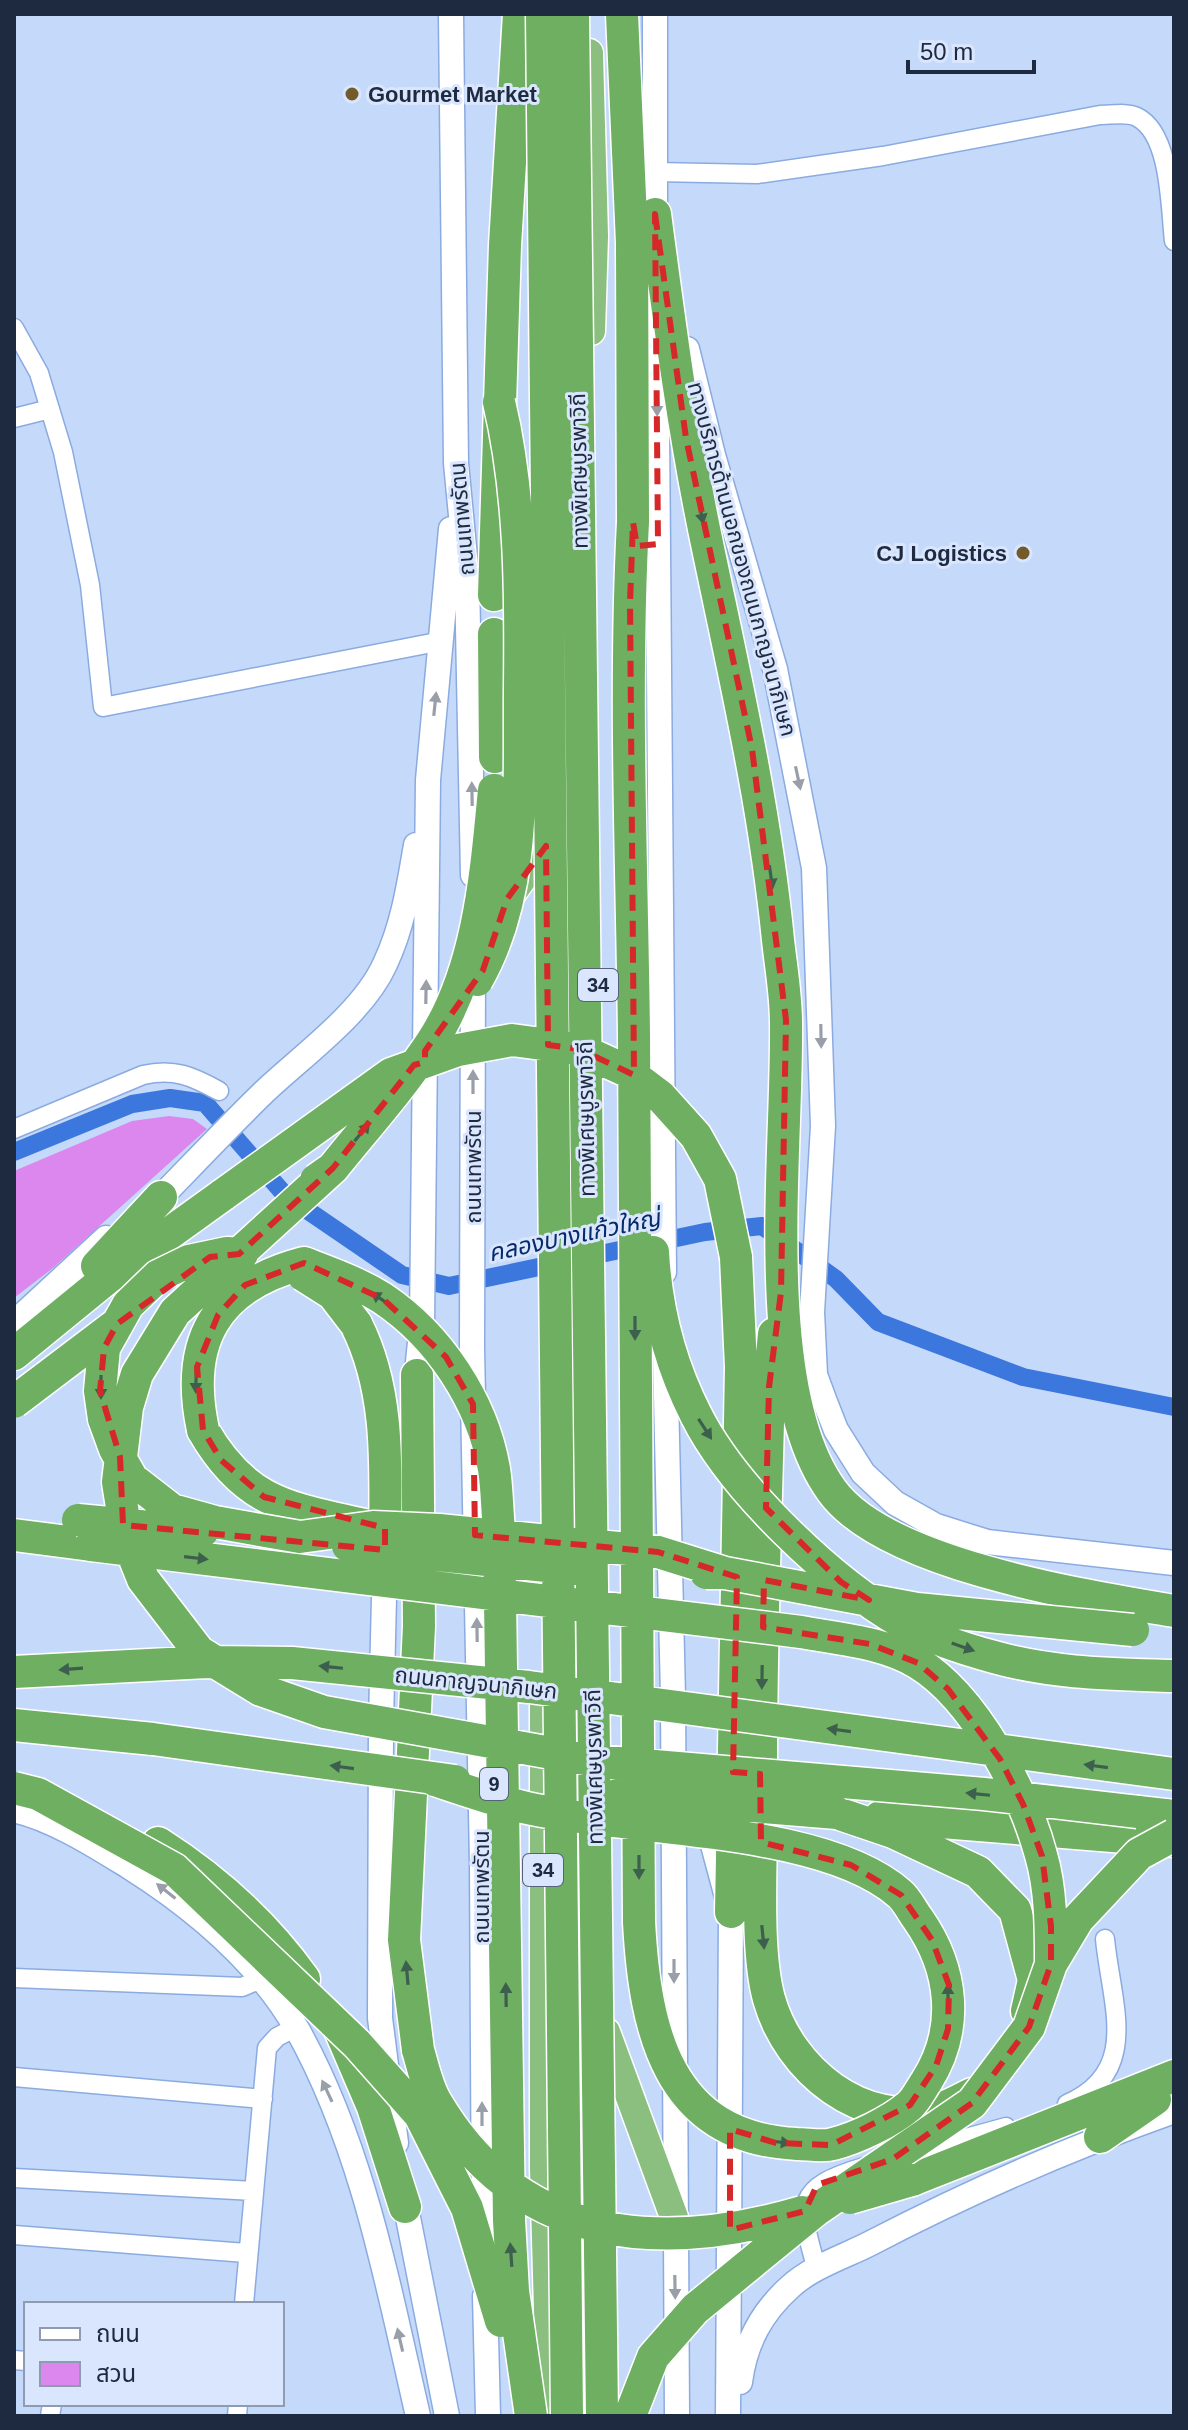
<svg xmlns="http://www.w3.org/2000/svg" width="1188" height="2430" font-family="Helvetica,'Noto Sans Thai',sans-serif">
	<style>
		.green { fill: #dc87ee }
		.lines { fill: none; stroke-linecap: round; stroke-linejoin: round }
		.canal { stroke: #3c77de; stroke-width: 18 }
		.minor-casing { stroke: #8babe0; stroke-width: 21 }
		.secondary-casing { stroke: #8babe0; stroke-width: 27 }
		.trunk-casing { stroke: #fff; stroke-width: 31 }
		.motorway-casing { stroke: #fff; stroke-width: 35 }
		.minor { stroke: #fff; stroke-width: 18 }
		.secondary { stroke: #fff; stroke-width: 24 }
		.trunk { stroke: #8bbf80; stroke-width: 28 }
		.motorway { stroke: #6eaf61; stroke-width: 32 }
		.motorway-bridge-casing { stroke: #fff; stroke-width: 35; stroke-linecap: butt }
		.motorway-bridge { stroke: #6eaf61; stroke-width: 32 }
		.oneway { fill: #999fa9 }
		.oneway2 { fill: #3d5f4d }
		.marked { fill: none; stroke: #d62828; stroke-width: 6; stroke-dasharray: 16 10; stroke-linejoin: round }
		.poi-dot { fill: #735a2b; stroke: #d9e6fd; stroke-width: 3 }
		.labels { text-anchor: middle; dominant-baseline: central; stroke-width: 6; stroke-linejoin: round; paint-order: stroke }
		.shield { fill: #d9e6fd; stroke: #556278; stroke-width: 2 }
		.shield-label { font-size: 20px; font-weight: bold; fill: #1d2a3f }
		.poi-label { font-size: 22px; font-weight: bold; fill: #1d2a3f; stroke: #d9e6fd; text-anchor: start }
		.street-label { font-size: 22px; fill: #1d2a3f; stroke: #d9e6fd }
		.water-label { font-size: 24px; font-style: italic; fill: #052b6b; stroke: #d9e6fd }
	</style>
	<rect width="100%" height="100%" fill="#c5dafb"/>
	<path class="green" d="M169,1116L193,1119L207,1129L53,1268L14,1298V1171L132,1121Z"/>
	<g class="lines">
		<path class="canal" d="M14,1152L132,1104L170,1098L205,1103L285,1195L402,1275L449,1286L705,1232L762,1226L836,1279L878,1322L1023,1377L1174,1407"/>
		<g class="minor-casing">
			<path id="minor" d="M655,172L757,174L883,156L1100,115C1111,115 1128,112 1137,117C1171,134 1170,207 1174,241
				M14,328L39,373L63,452L90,585L103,707L442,641
				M14,418L50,409
				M14,1129L143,1075C174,1068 192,1076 219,1091
				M14,1978L242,1987L261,1979
				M14,2077L263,2099
				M1067,2104C1142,2072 1111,2003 1105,1939
				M915,2152L1006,2127
				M14,2178L254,2191
				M14,2235L246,2253
				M817,2270C799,2206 792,2188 864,2167
				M244,2304L267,2048L277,2037L296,2027
				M14,2360L26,2361
				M50,2416L52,2404
				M237,2416L238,2404"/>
		</g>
		<g class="secondary-casing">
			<path id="secondary" d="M451,14L456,463L467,578L473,875
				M655,232V14
				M656,308L664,1272
				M687,349L713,455L775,669L814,868L823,1126L812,1312L815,1375L825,1402L836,1430L863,1473L895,1503L936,1526L987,1542L1174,1563
				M473,964L472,1347L482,1863L484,2239
				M148,1206L161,1197C195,1162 229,1126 264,1092C303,1055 363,1013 385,964C403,926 409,886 416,845
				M14,1323L106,1238
				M665,1352L673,1697L677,2416
				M415,1391L422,1323L428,780L451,529
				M389,1566L384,1597L381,1722L380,2018L396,2143
				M14,1810C53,1819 94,1845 128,1866C193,1907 258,1961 297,2029C363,2147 388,2286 418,2416
				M706,1819L731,1912L728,2416
				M403,2192L447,2416
				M485,2296L488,2416
				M740,2382C745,2343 761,2313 790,2287C811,2267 846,2256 871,2243C969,2192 1070,2148 1174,2111"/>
		</g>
		<g class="trunk-casing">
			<path id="trunk" d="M589,53L594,236L591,331
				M507,900L546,846
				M544,1693V2168L551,2416
				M606,2032L674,2217"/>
		</g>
		<g class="motorway-casing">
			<path id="motorway" d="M622,14L632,243L633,522
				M655,214C670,328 685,441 709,553C736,682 765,808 778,940C781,967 786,995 786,1023C788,1149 757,1389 832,1491C886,1565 1086,1596 1174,1611
				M494,595L505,245L519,14
				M494,634L495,757
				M97,1266L161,1197
				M356,1324C392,1395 385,1476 385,1554
				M774,1334L769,1387C765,1532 760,1678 761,1823C761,1873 756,1952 769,1999C789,2070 862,2130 939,2109C950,2106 961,2099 972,2094
				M14,1354L106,1279L224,1194
				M417,1375L419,1626L404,1940L418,2050
				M203,1430C247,1507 293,1508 372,1527
				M14,1535L91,1545
				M14,1725L153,1739
				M1138,1812L1174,1816
				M837,1813L893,1832L978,1872L1015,1910L1034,1980L1027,2011
				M880,1817L1174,1841
				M158,1843C216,1880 264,1923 304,1979
				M731,1912L741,1367L736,1257
				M340,2030L373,2107L405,2207
				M1100,2137L1155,2099
				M912,2180L1174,2076"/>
		</g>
		<use href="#minor" class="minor"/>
		<use href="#secondary" class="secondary"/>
		<use href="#trunk" class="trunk"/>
		<use href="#motorway" class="motorway"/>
		<g class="motorway-bridge-casing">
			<path id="motorway-bridge" d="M542,14L567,2416
				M573,14L602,2416
				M477,980C527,892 519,785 520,688C521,594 521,494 499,402
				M333,1168L175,1312L137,1374L127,1407L118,1482L127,1539L143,1579L199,1652L261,1690L324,1712L596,1761L984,1794L1138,1812
				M316,1180L333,1168C366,1127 402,1087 431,1043C479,971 486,873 494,790
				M224,1194L391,1074L458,1050L512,1040L579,1049L627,1071L660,1096L696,1136L720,1179L736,1257
				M653,1252C656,1308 670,1364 696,1415C733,1489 831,1582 903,1623C931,1638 964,1649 994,1657C1054,1674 1113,1674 1174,1676
				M242,1254L227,1253L189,1261L158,1276L128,1305L104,1348L100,1391L104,1419L115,1449L132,1479L172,1510L215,1522L300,1537L373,1527L439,1530L658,1552L725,1573
				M303,1275L333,1294L356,1324
				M14,1402L117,1324
				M203,1430C184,1341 216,1286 304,1263C330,1273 358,1283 382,1298C439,1336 482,1401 494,1469C497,1488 497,1510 499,1530L509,2220L513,2291L531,2416
				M78,1520L202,1532
				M91,1545L801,1632C839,1639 883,1642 918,1663C975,1698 1024,1792 1041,1855C1051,1889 1051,1928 1051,1964
				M348,1546L576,1569
				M706,1573H725L917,1609L1133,1630
				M14,1672L207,1662L292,1663L529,1687L1174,1774
				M153,1739L455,1781
				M435,1780C465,1790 496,1801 527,1808C628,1831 823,1826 900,1894C907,1900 912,1911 918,1919C953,1969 960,2029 926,2082C921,2089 916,2100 909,2106C890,2122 857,2138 833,2144C823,2147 808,2144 797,2144C667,2138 645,2030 639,1922C637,1627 636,1331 634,1035C632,864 624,692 633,522
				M14,1788L38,1794L174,1869L357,2044L420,2115L467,2208L501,2321
				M617,1795L837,1813
				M418,2050C423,2067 427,2087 436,2102C519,2243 659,2254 802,2212
				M850,2198L912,2180
				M630,2416L653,2357L695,2309L816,2210L972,2103L1029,2027L1051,1964L1078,1919L1139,1854L1174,1835"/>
		</g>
		<use href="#motorway-bridge" class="motorway-bridge"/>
	</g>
	<defs><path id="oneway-solid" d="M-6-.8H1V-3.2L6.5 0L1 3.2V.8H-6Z" transform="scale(2)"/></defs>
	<g class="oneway">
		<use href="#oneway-solid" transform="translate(657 404) rotate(89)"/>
		<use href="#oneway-solid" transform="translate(435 704) rotate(-84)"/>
		<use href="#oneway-solid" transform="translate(798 778) rotate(78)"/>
		<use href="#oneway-solid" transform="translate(472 794) rotate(-91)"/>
		<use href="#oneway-solid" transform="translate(426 992) rotate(-89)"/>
		<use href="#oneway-solid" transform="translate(821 1036) rotate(89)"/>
		<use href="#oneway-solid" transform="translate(473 1082) rotate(-90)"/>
		<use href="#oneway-solid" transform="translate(477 1630) rotate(-91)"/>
		<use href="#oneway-solid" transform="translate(166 1891) rotate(-142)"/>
		<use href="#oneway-solid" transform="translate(674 1971) rotate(90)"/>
		<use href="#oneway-solid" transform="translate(327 2091) rotate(-115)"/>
		<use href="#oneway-solid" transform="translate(482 2114) rotate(-90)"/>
		<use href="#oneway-solid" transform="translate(675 2287) rotate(89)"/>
		<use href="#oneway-solid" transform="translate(400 2340) rotate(-103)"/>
	</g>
	<g class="oneway2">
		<use href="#oneway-solid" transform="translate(701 512) rotate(79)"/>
		<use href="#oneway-solid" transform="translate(771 877) rotate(82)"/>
		<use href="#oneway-solid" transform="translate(362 1132) rotate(-51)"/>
		<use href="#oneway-solid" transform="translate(381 1299) rotate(-146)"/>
		<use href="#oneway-solid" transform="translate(635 1328) rotate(90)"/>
		<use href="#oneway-solid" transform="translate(196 1381) rotate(91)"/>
		<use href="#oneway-solid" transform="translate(101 1387) rotate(90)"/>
		<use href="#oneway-solid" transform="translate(705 1429) rotate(57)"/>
		<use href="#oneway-solid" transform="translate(196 1558) rotate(7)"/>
		<use href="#oneway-solid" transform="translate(963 1647) rotate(19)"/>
		<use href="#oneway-solid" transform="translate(331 1667) rotate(-174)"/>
		<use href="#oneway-solid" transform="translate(71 1669) rotate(176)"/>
		<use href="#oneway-solid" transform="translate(762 1677) rotate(91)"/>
		<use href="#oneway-solid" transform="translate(839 1730) rotate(-172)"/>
		<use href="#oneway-solid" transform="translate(1096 1766) rotate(-172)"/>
		<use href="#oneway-solid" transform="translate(342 1767) rotate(-172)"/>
		<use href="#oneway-solid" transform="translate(978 1794) rotate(-174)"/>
		<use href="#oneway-solid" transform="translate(639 1867) rotate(90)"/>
		<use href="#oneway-solid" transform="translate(763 1937) rotate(84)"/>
		<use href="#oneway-solid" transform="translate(407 1973) rotate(-95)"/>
		<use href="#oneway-solid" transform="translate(506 1995) rotate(-91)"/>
		<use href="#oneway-solid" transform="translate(948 1996) rotate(-91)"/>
		<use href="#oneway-solid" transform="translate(779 2142) rotate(7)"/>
		<use href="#oneway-solid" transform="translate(511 2255) rotate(-94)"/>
	</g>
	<path class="marked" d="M655,214L686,438L752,749L786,1020L781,1292L769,1387L766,1508L841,1582L869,1600L764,1580L763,1627L870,1644L918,1663L948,1689L1000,1759L1023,1804L1042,1856L1051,1926V1964L1029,2027L972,2103L893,2159L817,2185L805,2211L730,2230V2129L776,2143L831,2145L910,2105L936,2066L948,2029L949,1985L932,1940L901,1895L851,1865L761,1842L760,1774L733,1772L737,1577L658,1552L475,1535L473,1404L446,1357L383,1299L304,1263L245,1285L218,1315L197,1367L203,1430L221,1460L264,1497L385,1528V1550L123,1525L120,1457L100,1391L104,1348L117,1324L210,1257L239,1254L333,1168L414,1065L425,1062V1051L483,970L507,899L546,846L548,1045L579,1049L634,1075L630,603L633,522L637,546L658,544Z"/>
	<g class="poi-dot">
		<circle cx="352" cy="94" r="8"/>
		<circle cx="1023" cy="553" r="8"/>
	</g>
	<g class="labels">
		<g class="shield">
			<rect x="578" y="969" width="40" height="32" rx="6"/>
			<rect x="480" y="1768" width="28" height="32" rx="6"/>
			<rect x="523" y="1854" width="40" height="32" rx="6"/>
		</g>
		<g class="shield-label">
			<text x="598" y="985">34</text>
			<text x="494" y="1784">9</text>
			<text x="543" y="1870">34</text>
		</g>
		<g class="poi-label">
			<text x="368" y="94">Gourmet Market</text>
			<text x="1007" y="553" text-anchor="end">CJ Logistics</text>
		</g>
		<g class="street-label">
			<text transform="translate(579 471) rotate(-91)">ทางพิเศษบูรพาวิถี</text>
			<text transform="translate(462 519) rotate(-95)">ถนนเทพรัตน</text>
			<text transform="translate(742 559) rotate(75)">ทางบริการด้านนอกของถนนกาญจนาภิเษก</text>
			<text transform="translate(586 1119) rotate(-91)">ทางพิเศษบูรพาวิถี</text>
			<text transform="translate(473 1167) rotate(-90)">ถนนเทพรัตน</text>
			<text transform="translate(476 1683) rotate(6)">ถนนกาญจนาภิเษก</text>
			<text transform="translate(594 1767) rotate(-91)">ทางพิเศษบูรพาวิถี</text>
			<text transform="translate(481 1887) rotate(-90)">ถนนเทพรัตน</text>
		</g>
		<g class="water-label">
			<text transform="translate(574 1235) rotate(-12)">คลองบางแก้วใหญ่</text>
		</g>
	</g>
	<rect width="1188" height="2430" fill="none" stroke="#1d2a3f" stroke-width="32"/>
	<rect x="24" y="2302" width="260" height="104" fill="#d9e6fd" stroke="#8e9bb1" stroke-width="2"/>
	<rect x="40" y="2328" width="40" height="12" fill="#ffffff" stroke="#8e9bb1" stroke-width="2"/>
	<text x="96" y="2342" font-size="24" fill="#1d2a3f">ถนน</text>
	<rect x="40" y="2362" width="40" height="24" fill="#dc87ee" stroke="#8e9bb1" stroke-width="2"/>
	<text x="96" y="2382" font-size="24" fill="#1d2a3f">สวน</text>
	<path d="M908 60v12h126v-12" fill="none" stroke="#1d2a3f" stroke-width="4"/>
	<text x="920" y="60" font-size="24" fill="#1d2a3f" stroke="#d9e6fd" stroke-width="6" paint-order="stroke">50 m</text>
</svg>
